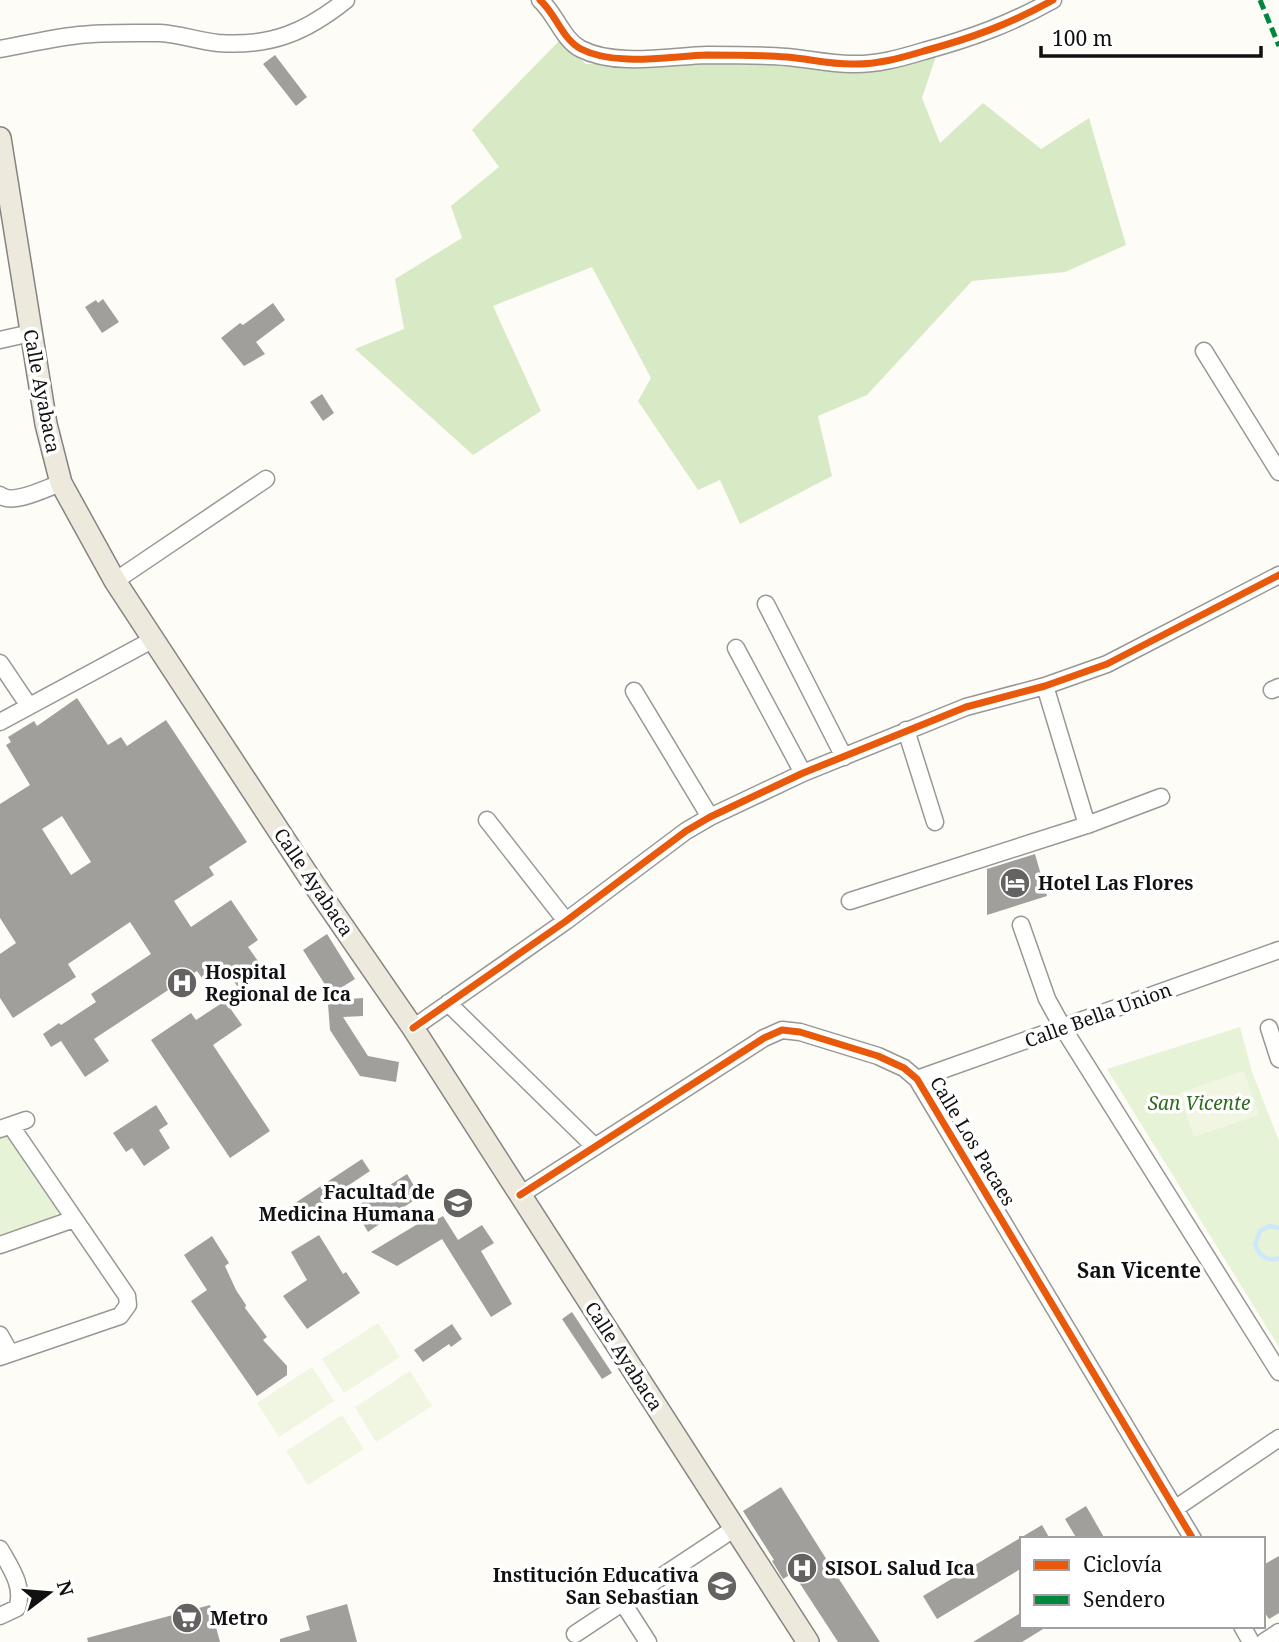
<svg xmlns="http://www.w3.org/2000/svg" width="1279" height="1642" font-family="'Noto Serif',serif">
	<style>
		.green { fill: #e7f3d7 }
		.forest { fill: #d8eac5 }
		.pitch { fill: #f0f6e1 }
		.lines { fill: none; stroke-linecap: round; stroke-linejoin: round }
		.stream { stroke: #cde8f7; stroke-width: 4.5 }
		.building { fill: #a19f9c; fill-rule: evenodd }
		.minor-casing { stroke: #979795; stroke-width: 19 }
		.major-casing { stroke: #858482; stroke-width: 24 }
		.minor { stroke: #fffffe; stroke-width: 16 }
		.major { stroke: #ede9dc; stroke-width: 21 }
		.quiet { stroke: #00873e; stroke-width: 5; stroke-dasharray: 10 5; stroke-linecap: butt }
		.cycleway-casing { stroke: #fff; stroke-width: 11 }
		.cycleway { stroke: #e8590c; stroke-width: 7 }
		.labels { text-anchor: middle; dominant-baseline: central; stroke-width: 7; stroke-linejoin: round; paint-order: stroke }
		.street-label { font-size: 19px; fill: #111; stroke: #fff }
		.poi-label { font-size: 19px; font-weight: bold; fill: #111; stroke: #fff; text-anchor: start }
		.park-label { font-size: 19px; font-style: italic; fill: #2f6b1f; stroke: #fff }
		.neighbourhood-label { font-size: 21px; font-weight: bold; fill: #111; stroke: #fff }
	</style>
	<rect width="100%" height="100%" fill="#fdfcf7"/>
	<path class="green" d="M1240,1027L1252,1072L1279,1141V1347L1107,1069Z
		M4,1131L58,1212L55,1216L0,1236V1133Z"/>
	<path class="forest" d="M560,40L586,64H636L678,60L770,63L831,70L936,56L922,98L940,143L983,103L1041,149L1089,118L1126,245L1065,272L972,281L867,395L818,416L832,476L740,524L720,480L698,490L638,401L651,378L592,267L493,306L541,411L473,455L355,349L404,329L395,279L462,238L451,206L499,167L472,130Z"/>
	<path class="pitch" d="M1244,1071L1259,1115L1194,1137L1179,1093Z
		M378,1323L400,1357L344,1393L322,1359Z
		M312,1367L334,1401L279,1437L257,1403Z
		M410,1371L432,1406L376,1442L355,1407Z
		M342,1415L364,1449L308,1485L286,1451Z"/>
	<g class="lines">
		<path class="stream" d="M1279,1228L1270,1226L1260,1231L1255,1245C1259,1256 1268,1262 1279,1258"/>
	</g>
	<path class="building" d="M275,55L307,97L296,106L263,64Z
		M103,299L119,322L102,333L85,307L96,300L98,303Z
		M273,303L285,320L256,342L265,354L244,366L221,338L240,323L243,325Z
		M322,394L334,413L323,421L310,402Z
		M77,698L108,745L121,737L127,746L166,720L247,842L209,867L214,875L174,901L191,927L231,900L258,940L248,947L263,968L237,986L222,964L202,978L197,971L94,1039L109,1061L85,1077L61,1041L51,1047L43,1034L59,1023L61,1025L96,1002L91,994L151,954L130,922L68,964L76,977L13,1018L0,998V954L16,943L0,918V804L30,785L6,745L11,742L8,737L34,721L37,726ZM62,816L91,862L71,875L42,829Z
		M1035,854L1047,896L987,915V869Z
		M327,934L355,979L331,994L303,950Z
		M327,991L335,1004H337L335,1000L363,998V1016L343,1017L368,1056L399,1062L396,1082L360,1076L330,1030Z
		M225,1001L242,1025L213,1045L270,1131L230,1158L151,1040L191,1013L196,1020Z
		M156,1105L168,1124L159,1130L170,1148L144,1166L132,1148L126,1152L113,1133Z
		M362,1159L370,1171L298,1219L289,1207Z
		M407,1174L420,1196L368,1232L354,1208Z
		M443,1216L458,1240L482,1225L494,1243L481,1251L512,1304L491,1317L442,1239L397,1266L371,1252L426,1219L429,1224Z
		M319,1235L343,1274L346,1272L360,1293L307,1329L283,1296L307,1280L291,1252Z
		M212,1236L229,1263L225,1266L236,1290L246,1305L245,1308L267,1337L263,1340L287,1366V1375L257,1396L191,1301L207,1290L184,1255Z
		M572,1312L612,1373L602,1379L562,1319Z
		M452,1324L462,1339L451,1347L449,1344L423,1362L414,1350Z
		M781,1487L837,1576L880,1642H838L793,1573L783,1579L772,1561L774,1560L743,1511Z
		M1086,1506L1105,1539H1077L1065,1519Z
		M1042,1525L1050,1539H1022V1568L937,1619L923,1596Z
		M1279,1556V1613L1269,1619L1263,1610V1565Z
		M347,1604L357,1642H280V1639L310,1630L306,1616Z
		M210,1605L220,1642H88L87,1638Z
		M1022,1612V1626H1048L1022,1642H973Z"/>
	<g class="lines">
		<g class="minor-casing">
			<path id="minor" d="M540,0C556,14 562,39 581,49C616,67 670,56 707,55C734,55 761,55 787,57C809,59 830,64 851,64C876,65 901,58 924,51C972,38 1010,24 1053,0
				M0,49C26,44 53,38 79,35C105,32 134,33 160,33C180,34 198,41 218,43C271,47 306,32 346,0
				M0,340L31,333
				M1204,351L1279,472
				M0,495C12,506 46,488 61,483
				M115,581L266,479
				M766,604L844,757
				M736,648L803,773
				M0,663L29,706
				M1045,686L1087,825
				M1272,690L1279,687
				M634,691L710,817
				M0,722L154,639
				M906,730L935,822
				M487,820L566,921
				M850,901L1087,825L1161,797
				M1021,925L1047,999L1063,1028L1279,1372
				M448,1003L594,1146
				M413,1028L566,921L686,831L710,817L803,773L966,707L1045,686L1107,664L1279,575
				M1269,1028L1279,1059
				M917,1079L1279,950
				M0,1129L26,1120
				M520,1195L764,1038L782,1030L800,1032L878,1056L904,1068L917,1079L1193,1539
				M0,1245L74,1219
				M0,1335L10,1353
				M0,1357L120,1316L128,1305L127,1296L11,1126
				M1176,1508L1279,1438
				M0,1549C10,1567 25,1587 17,1608L0,1616
				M623,1603L648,1642
				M1242,1626L1251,1642
				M575,1634L735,1528
				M1264,1642L1279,1632"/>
		</g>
		<g class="major-casing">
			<path id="major" d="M0,138L46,424L61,483L115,581L313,883L413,1028L808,1642"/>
		</g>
		<use href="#minor" class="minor"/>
		<use href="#major" class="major"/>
		<path class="quiet" d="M1260,0L1279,46"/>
		<g class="cycleway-casing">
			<path id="cycleway" d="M540,0C556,14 562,39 581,49C616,67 670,56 707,55C734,55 761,55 787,57C809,59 830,64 851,64C876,65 901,58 924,51C972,38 1010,24 1053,0
				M413,1028L566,921L686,831L710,817L803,773L966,707L1045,686L1107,664L1279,575
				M520,1195L764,1038L782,1030L800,1032L878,1056L904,1068L917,1079L1193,1539"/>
		</g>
		<use href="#cycleway" class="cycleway"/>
	</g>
	<defs>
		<g id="hotel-disc" transform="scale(1.575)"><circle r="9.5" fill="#646362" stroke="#fff"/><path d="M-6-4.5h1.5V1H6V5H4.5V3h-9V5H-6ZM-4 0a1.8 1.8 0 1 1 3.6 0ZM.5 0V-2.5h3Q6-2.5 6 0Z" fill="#fff"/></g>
		<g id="hospital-disc" transform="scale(1.575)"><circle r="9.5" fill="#646362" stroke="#fff"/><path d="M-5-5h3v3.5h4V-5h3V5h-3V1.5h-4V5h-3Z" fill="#fff"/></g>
		<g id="school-disc" transform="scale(1.575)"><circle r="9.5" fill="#646362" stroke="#fff"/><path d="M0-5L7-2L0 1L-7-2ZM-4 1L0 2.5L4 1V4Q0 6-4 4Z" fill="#fff"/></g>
		<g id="supermarket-disc" transform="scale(1.575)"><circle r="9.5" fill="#646362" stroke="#fff"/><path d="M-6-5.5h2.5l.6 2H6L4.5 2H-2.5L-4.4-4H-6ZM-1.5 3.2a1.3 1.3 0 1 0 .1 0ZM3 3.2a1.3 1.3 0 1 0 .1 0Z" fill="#fff"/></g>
	</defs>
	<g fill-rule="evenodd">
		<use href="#hotel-disc" x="1015" y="883"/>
		<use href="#hospital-disc" x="182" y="983"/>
		<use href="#school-disc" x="458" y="1203"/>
		<use href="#hospital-disc" x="802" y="1568"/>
		<use href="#school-disc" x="722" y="1586"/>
		<use href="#supermarket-disc" x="187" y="1618"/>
	</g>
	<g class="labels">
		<g class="street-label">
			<text transform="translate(42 391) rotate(79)">Calle Ayabaca</text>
			<text transform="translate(314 882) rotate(56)">Calle Ayabaca</text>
			<text transform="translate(1098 1015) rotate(-20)">Calle Bella Union</text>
			<text transform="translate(973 1141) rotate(59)">Calle Los Pacaes</text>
			<text transform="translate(624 1356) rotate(57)">Calle Ayabaca</text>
		</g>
		<g class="poi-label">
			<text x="1038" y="883">Hotel Las Flores</text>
			<text x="205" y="972">Hospital<tspan x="205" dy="22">Regional de Ica</tspan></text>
			<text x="435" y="1192" text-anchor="end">Facultad de<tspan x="435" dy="22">Medicina Humana</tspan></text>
			<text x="825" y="1568">SISOL Salud Ica</text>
			<text x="699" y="1575" text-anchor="end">Institución Educativa<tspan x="699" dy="22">San Sebastian</tspan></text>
			<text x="210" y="1618">Metro</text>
		</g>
		<g class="park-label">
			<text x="1199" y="1103">San Vicente</text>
		</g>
		<g class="neighbourhood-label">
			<text x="1139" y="1270">San Vicente</text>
		</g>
	</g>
	<rect x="1020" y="1537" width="245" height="91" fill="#ffffff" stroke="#a0a0a0" stroke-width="2"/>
	<rect x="1034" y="1560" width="35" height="10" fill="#e8590c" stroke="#a0a0a0" stroke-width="2"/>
	<text x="1083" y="1572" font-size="21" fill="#111111">Ciclovía</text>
	<rect x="1034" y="1595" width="35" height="10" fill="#00873e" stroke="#a0a0a0" stroke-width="2"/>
	<text x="1083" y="1607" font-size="21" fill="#111111">Sendero</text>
	<g transform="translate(49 1593) rotate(74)" stroke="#ffffff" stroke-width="5" paint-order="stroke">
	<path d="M0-5L12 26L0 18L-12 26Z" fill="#111111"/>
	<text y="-10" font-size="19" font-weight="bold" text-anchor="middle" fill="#111111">N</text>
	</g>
	<path d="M1041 46v10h220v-10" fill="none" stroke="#111111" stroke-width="3.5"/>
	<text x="1052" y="46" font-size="21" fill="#111111" stroke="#ffffff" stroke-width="5" paint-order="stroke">100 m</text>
</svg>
